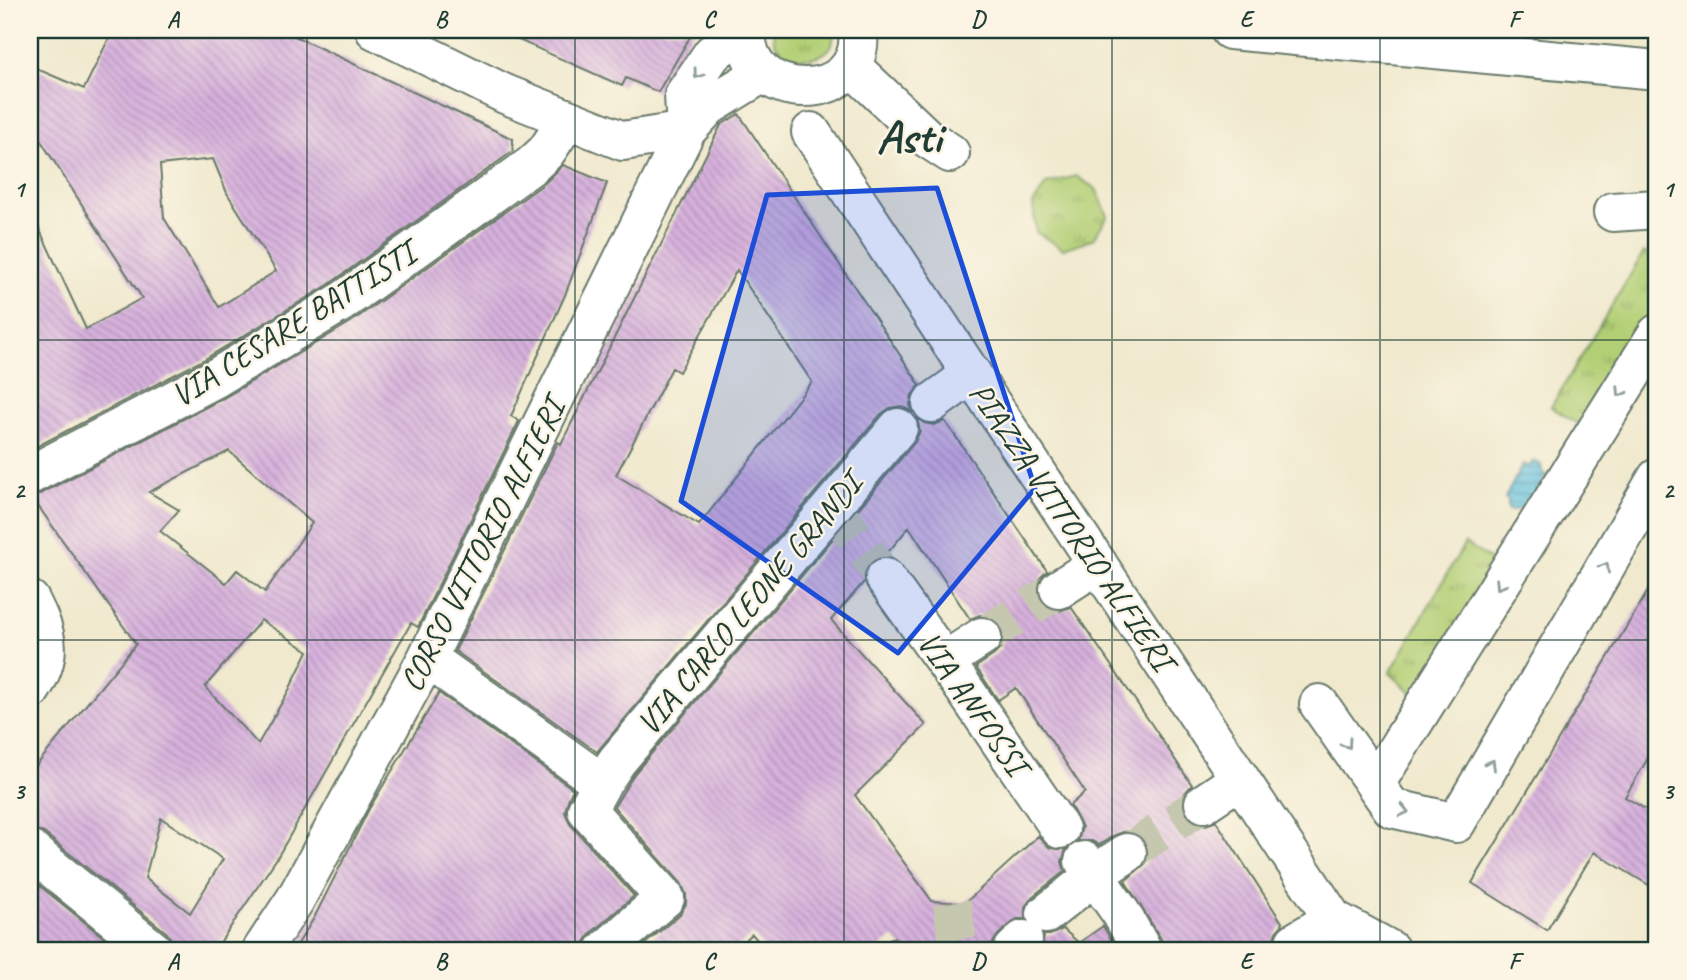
<svg xmlns="http://www.w3.org/2000/svg" width="1687" height="980" font-family="Caveat,sans-serif">
	<style>
		.grass { fill: url(#grass-tufts); stroke: #688654; stroke-width: 2 }
		.water { fill: url(#water-rules); stroke: #3f7e88; stroke-width: 2 }
		.building { fill: url(#building-back-hatch); fill-rule: evenodd }
		.lines { fill: none; stroke-linecap: round; stroke-linejoin: round }
		.minor-tunnel { stroke: #c6c7af; stroke-width: 38; stroke-dasharray: 38 19; stroke-linecap: butt }
		.minor-casing { stroke: #68796a; stroke-width: 42 }
		.minor { stroke: #fff; stroke-width: 38 }
		.oneway { stroke: #8f9e9a }
		.marked { fill: #1d4ed8; fill-opacity: 0.2; stroke: #1d4ed8; stroke-width: 5; stroke-linejoin: round }
		.grid { fill: none; stroke: #1f3d34; stroke-width: 2; stroke-opacity: 0.55 }
		.labels { text-anchor: middle; dominant-baseline: central; stroke-width: 5; stroke-linejoin: round; paint-order: stroke }
		.street-label { font-size: 33px; fill: #1f3d34; stroke: #fcf5e5 }
		.town-label { font-size: 47px; font-weight: bold; fill: #1f3d34; stroke: #fcf5e5 }
		.neatline { fill: none; stroke: #1f3d34; stroke-width: 2.5 }
		.grid-label { font-size: 23px; text-anchor: middle; font-weight: bold; fill: #1f3d34 }
	</style>
	<defs>
		<pattern id="grass-tufts" width="24" height="20" patternUnits="userSpaceOnUse" patternTransform="scale(1.75)"><rect width="24" height="20" fill="#b2cf75"/><path d="M3 7l-1-3M5 7V3M7 7l1-3M15 17l-1-3M17 17v-4M19 17l1-3" fill="none" stroke="#90a961"/></pattern>
		<pattern id="water-rules" width="6" height="5" patternUnits="userSpaceOnUse" patternTransform="scale(1.75)"><rect width="6" height="5" fill="#5fbfdd"/><path d="M0 2.5h6" fill="none" stroke="#4e9cb4"/></pattern>
		<pattern id="building-back-hatch" width="6" height="6" patternUnits="userSpaceOnUse" patternTransform="scale(1.75)"><rect width="6" height="6" fill="#d7b1dd"/><path d="M-1 5l2 2M0 0l6 6M5-1l2 2" fill="none" stroke="#ae91b4"/></pattern>
	</defs>
	<rect width="100%" height="100%" fill="#fcf5e5"/>
	<filter id="ink" filterUnits="userSpaceOnUse"><feTurbulence type="fractalNoise" baseFrequency=".0143" numOctaves="2"/><feDisplacementMap in="SourceGraphic" scale="14" xChannelSelector="R" yChannelSelector="G"/><feConvolveMatrix kernelMatrix="1 2 1 2 8 2 1 2 1" color-interpolation-filters="sRGB"/></filter>
	<filter id="wash" filterUnits="userSpaceOnUse"><feTurbulence type="fractalNoise" baseFrequency=".00686" numOctaves="4" result="noise"/><feDisplacementMap in="SourceGraphic" scale="28" xChannelSelector="R" yChannelSelector="G"/><feGaussianBlur stdDeviation="1.57" result="paint"/><feColorMatrix in="noise" values="0 0 0 0 0 0 0 0 0 0 0 0 0 0 0 0 0 1.4 0 .05"/><feComposite in="paint" operator="in"/></filter>
	<g filter="url(#wash)">
		<rect width="100%" height="100%" fill="#f0e9ce"/>
		<path class="grass" d="M774,30H832C844,68 766,67 774,30Z
			M1076,176L1096,189L1108,216L1093,239L1063,249L1036,232L1033,204L1046,184Z
			M1644,252L1657,259V302L1584,428L1551,407Z
			M1465,543L1501,567L1417,698L1390,673Z"/>
		<path class="water" d="M1534,461L1541,465L1542,472L1546,475L1526,510L1521,508L1511,511L1508,509V500L1505,498L1523,464L1528,467Z"/>
		<g id="blocks">
			<path class="building" d="M113,30H282L513,139V151L328,285L203,360L30,450V209L86,329L142,298L30,124V66L84,89ZM213,159L227,193L276,271L219,307L164,218L160,165Z
				M496,30H694L658,92L626,78L622,86Z
				M739,114L920,385L912,395L910,405L913,412L901,406L890,408L881,414L597,752L455,651L558,442L561,444L721,125ZM737,270L812,382L699,525L616,475L672,368L679,372Z
				M563,165L607,183L565,295L511,416L519,421L418,627L411,623L277,858L215,950H174L173,942L167,933L44,833L30,829V773L136,644L31,496L40,494L224,398L351,322L545,183ZM229,451L312,523L265,592L237,570L226,583L160,531L179,510L149,492ZM261,620L308,651L289,690L258,744L205,687ZM161,818L223,859L190,913L145,878Z
				M917,418L924,423L934,425L945,421L1047,571L1040,578L1037,589L1041,601L1050,609L1059,611L1071,607L1152,725L1192,785L1184,794L1182,805L1186,815L1195,823L1206,825L1216,821L1283,924L1276,932L1273,942L1275,950H1164L1161,939L1125,881L1146,863L1149,852L1146,842L1137,834L1126,831L1115,835L1099,845L1092,841H1078L1082,827L1070,805L1085,792L1016,688L998,700L976,667L994,655L1001,648L1004,637L1001,626L991,617L980,615L970,619L909,527L885,556L872,561L865,570L864,582L831,620L926,725L855,795L932,901L965,903L1038,836L1050,848L1066,849L1062,862L1065,871L1032,897L1025,907V919H1017L998,935L992,944V950H956L948,944L934,950H904L894,937L875,950H766L752,934L735,950H638L680,914L686,904V894L681,883L614,807L634,774L915,442L920,431Z
				M1657,576V743L1625,797L1657,816V890L1594,852L1547,930L1472,883Z
				M439,693L573,789L568,800L565,812L570,824L634,896L591,933L585,942L584,950H294L314,918L369,809Z
				M30,878L119,950H30Z
				M1103,926L1117,950H1042L1044,935H1050L1063,929L1079,943Z"/>
		</g>
	</g>
	<g filter="url(#ink)">
		<use href="#blocks" fill-opacity="0" stroke="#68796a" stroke-width="2"/>
		<g class="lines">
			<path class="minor-tunnel" d="M832,506L885,578
				M982,637L1059,589
				M1127,853L1204,803
				M952,902L959,950"/>
			<g class="minor-casing">
				<path id="minor" d="M375,30L505,94L623,141L686,131
					M747,30C740,103 867,109 858,30
					M1230,30L1657,70
					M851,66L927,138L950,153
					M686,131L684,95L712,54L741,30
					M811,132L1333,919L1390,950
					M1613,212L1657,209
					M1657,334L1375,784L1392,808L1456,823L1657,478
					M932,403L972,374
					M30,475L214,379L340,303L532,165L546,152L568,119
					M885,578L963,687L1060,829
					M1059,589L1098,564
					M30,600C48,635 54,656 30,691
					M427,658L602,783L587,810L665,898L605,950
					M945,661L982,637
					M1319,704L1375,784
					M602,783L617,761L898,428
					M1204,803L1240,779
					M30,850L153,950
					M1084,861L1121,913L1142,950
					M1046,914L1101,870L1127,853
					M1295,942L1333,919
					M262,950L295,900L427,658L686,131L709,106L763,73
					M1013,950L1023,940"/>
			</g>
			<use href="#minor" class="minor"/>
		</g>
		<defs><path id="oneway-chevron" d="M-2-3.5L2.5 0L-2 3.5" fill="none" stroke-width="1.6" stroke-linecap="round" stroke-linejoin="round" transform="scale(1.75)"/></defs>
		<g class="oneway">
			<use href="#oneway-chevron" transform="translate(698 74) rotate(125)"/>
			<use href="#oneway-chevron" transform="translate(1621 392) rotate(122)"/>
			<use href="#oneway-chevron" transform="translate(1605 567) rotate(-60)"/>
			<use href="#oneway-chevron" transform="translate(1500 585) rotate(122)"/>
			<use href="#oneway-chevron" transform="translate(1347 744) rotate(55)"/>
			<use href="#oneway-chevron" transform="translate(1491 764) rotate(-60)"/>
			<use href="#oneway-chevron" transform="translate(1404 811) rotate(13)"/>
		</g>
	</g>
	<path class="marked" d="M937,188L1035,488L898,653L681,501L767,195Z"/>
	<path class="grid" d="M307,30V950M575,30V950M844,30V950M1112,30V950M1380,30V950M30,340H1657M30,640H1657"/>
	<g class="labels">
		<g class="street-label">
			<text transform="translate(293 324) rotate(-32)">VIA CESARE BATTISTI</text>
			<text transform="translate(1072 526) rotate(56)">PIAZZA VITTORIO ALFIERI</text>
			<text transform="translate(482 545) rotate(-63)">CORSO VITTORIO ALFIERI</text>
			<text transform="translate(749 604) rotate(-50)">VIA CARLO LEONE GRANDI</text>
			<text transform="translate(973 703) rotate(55)">VIA ANFOSSI</text>
		</g>
		<g class="town-label">
			<text x="909" y="136">Asti</text>
		</g>
	</g>
	<rect width="1687" height="980" fill="none" stroke="#fcf5e5" stroke-width="77"/>
	<rect x="38" y="38" width="1610" height="904" class="neatline"/>
	<g class="grid-label">
		<text x="173" y="27">A</text>
		<text x="441" y="27">B</text>
		<text x="709" y="27">C</text>
		<text x="978" y="27">D</text>
		<text x="1246" y="27">E</text>
		<text x="1514" y="27">F</text>
		<text x="19" y="197">1</text>
		<text x="1668" y="197">1</text>
		<text x="19" y="498">2</text>
		<text x="1668" y="498">2</text>
		<text x="19" y="799">3</text>
		<text x="1668" y="799">3</text>
		<text x="173" y="969">A</text>
		<text x="441" y="969">B</text>
		<text x="709" y="969">C</text>
		<text x="978" y="969">D</text>
		<text x="1246" y="969">E</text>
		<text x="1514" y="969">F</text>
	</g>
</svg>
